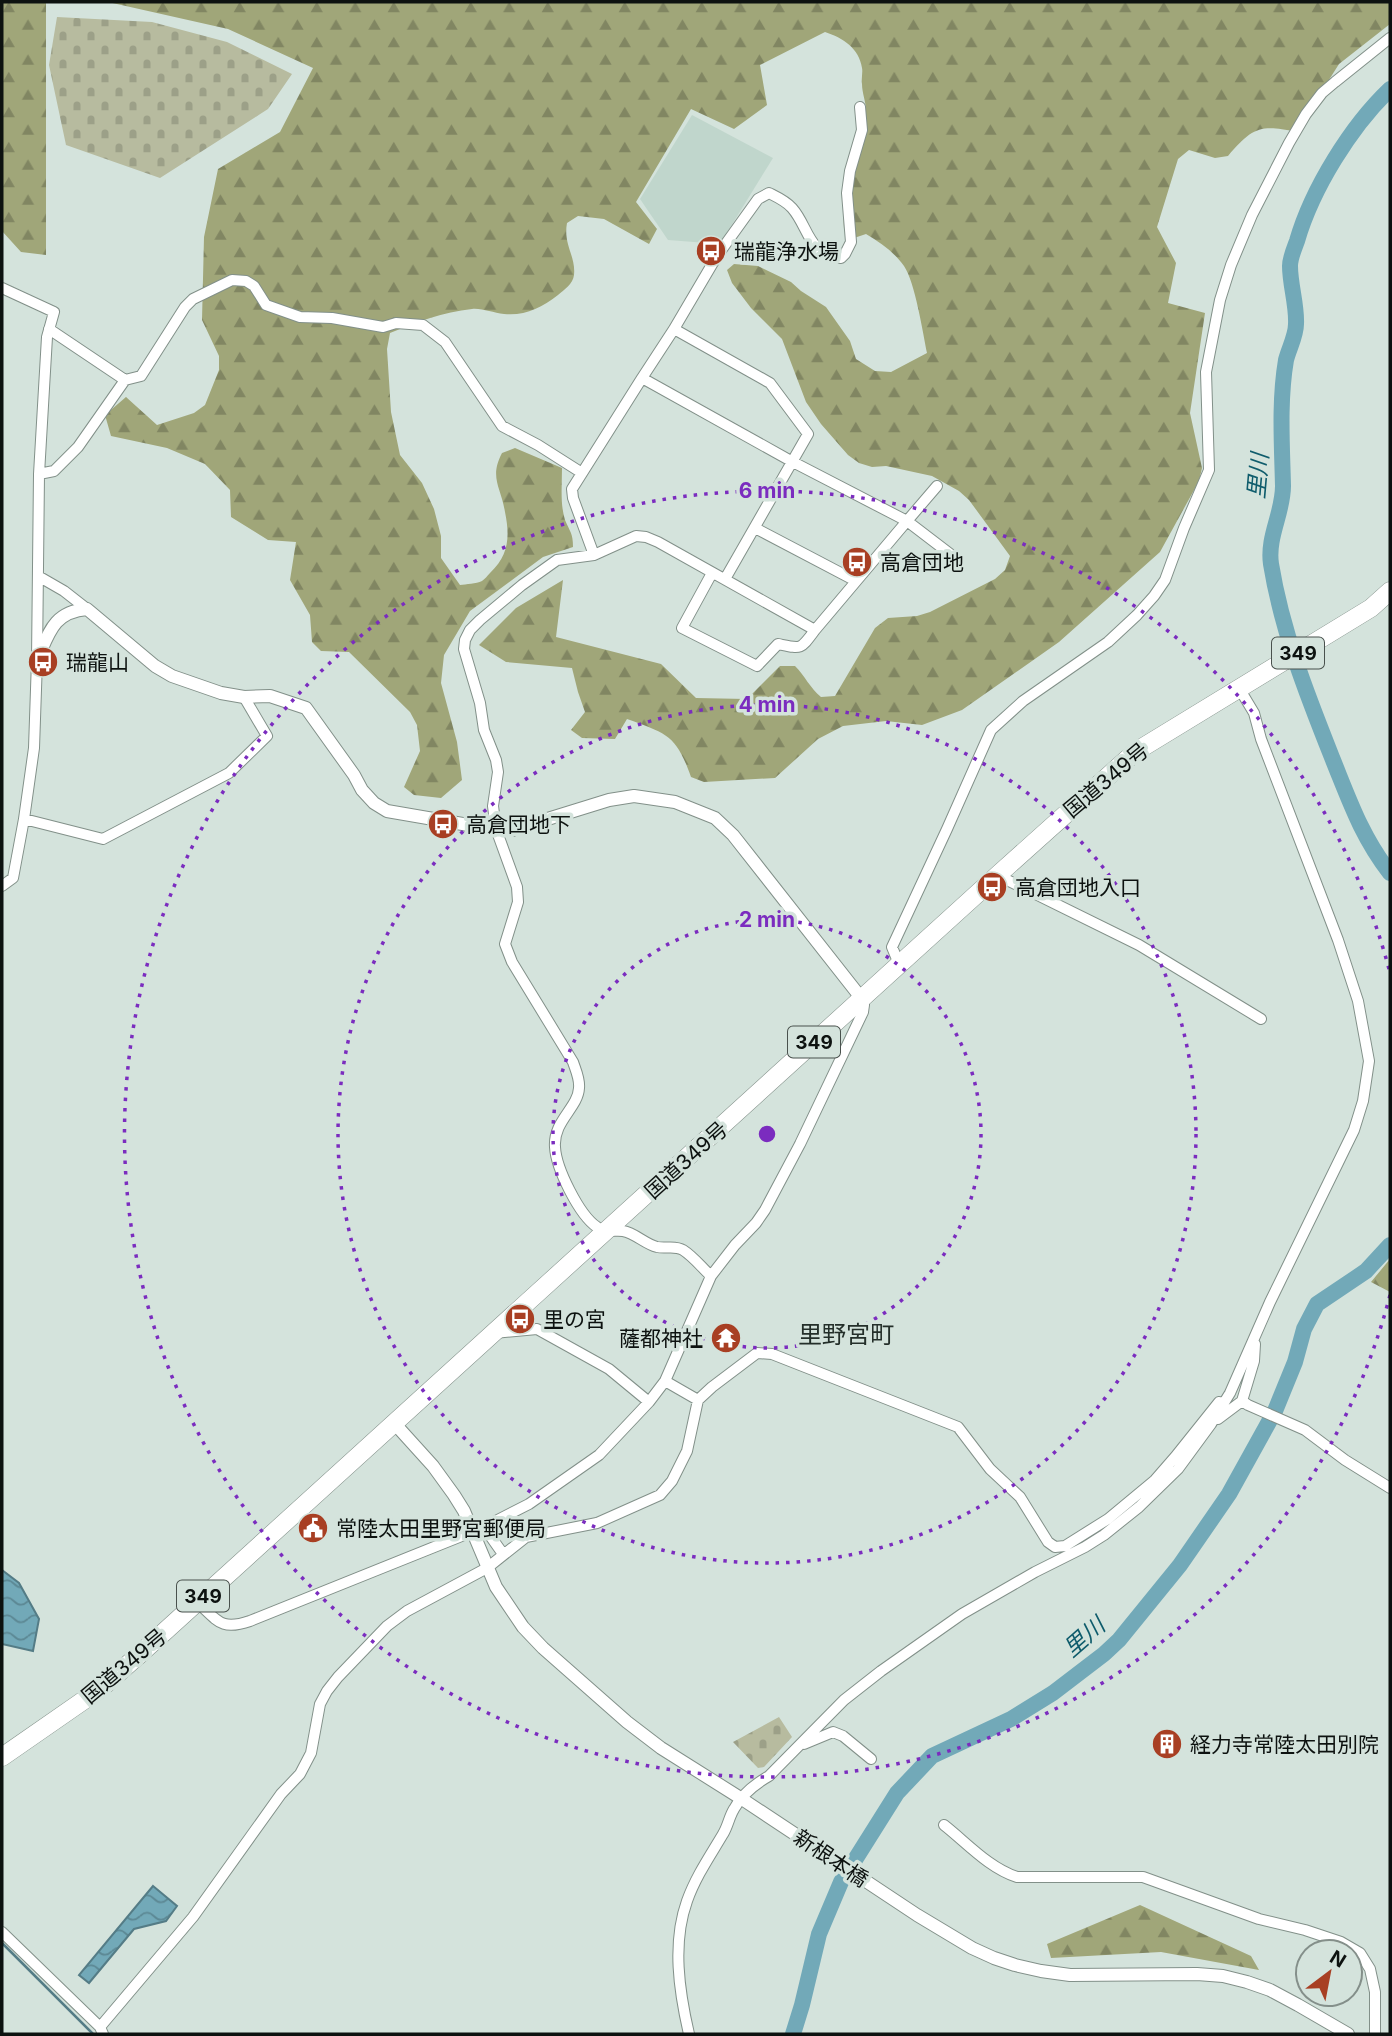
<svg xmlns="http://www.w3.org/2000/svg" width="1392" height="2036" font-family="Inter,'Noto Sans JP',sans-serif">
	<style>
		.built { fill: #c0d6cc }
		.forest { fill: url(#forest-firs) }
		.cemetery { fill: url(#cemetery-stones) }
		.water { fill: url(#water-waves); stroke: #547c86; stroke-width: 2 }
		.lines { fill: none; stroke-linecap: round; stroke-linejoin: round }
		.stream { stroke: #547c86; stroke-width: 2.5 }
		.river { stroke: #72a9b8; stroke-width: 16 }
		.minor-casing { stroke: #829089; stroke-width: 12 }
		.tertiary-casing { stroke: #829089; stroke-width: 14 }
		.trunk-casing { stroke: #829089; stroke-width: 19 }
		.minor { stroke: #fff; stroke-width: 10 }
		.tertiary { stroke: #fff; stroke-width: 12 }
		.trunk { stroke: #fff; stroke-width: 18 }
		.ring { fill: none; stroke: #7b2cbf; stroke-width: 3.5; stroke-dasharray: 3.5 7 }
		.labels { text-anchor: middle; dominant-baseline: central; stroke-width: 7; stroke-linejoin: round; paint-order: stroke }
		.shield { fill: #d4e3dc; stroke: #49514d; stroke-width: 2 }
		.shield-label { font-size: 19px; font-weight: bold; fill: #0d1210 }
		.poi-label { font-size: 21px; fill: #0d1210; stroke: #d4e3dc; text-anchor: start }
		.street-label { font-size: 21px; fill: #0d1210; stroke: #d4e3dc }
		.water-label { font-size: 23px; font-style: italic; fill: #0f5c6c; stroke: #d4e3dc }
		.quarter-label { font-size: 24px; fill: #242f2a; stroke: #d4e3dc }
		.centre { fill: #7b2cbf; stroke: #d4e3dc; stroke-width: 3.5 }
		.ring-label { font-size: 21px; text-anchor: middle; font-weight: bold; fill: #7b2cbf; stroke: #d4e3dc; stroke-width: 7; stroke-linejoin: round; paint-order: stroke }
	</style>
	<defs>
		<pattern id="forest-firs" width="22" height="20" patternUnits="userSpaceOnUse" patternTransform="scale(1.75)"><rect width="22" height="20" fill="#a0a679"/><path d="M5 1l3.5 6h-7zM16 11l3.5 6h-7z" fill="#818662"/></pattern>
		<pattern id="cemetery-stones" width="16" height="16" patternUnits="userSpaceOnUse" patternTransform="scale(1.75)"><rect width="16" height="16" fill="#b7bb9f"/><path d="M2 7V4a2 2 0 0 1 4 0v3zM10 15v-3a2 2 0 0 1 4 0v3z" fill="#9ca088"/></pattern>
		<pattern id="water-waves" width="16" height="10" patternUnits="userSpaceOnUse" patternTransform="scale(1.75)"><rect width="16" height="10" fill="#72a9b8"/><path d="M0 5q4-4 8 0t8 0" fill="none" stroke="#5c8894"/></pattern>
	</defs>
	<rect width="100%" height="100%" fill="#d4e3dc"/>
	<path class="built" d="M692,115L773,158L720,244L668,240L640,199Z"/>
	<path class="forest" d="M2,2H46V255L21,252L2,231Z
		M108,2H1390V24L1339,64L1296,132C1260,124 1252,128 1228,156L1215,158L1189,150L1178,159L1157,227L1176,263L1168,303L1205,313L1190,413L1202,468L1199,481L1160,552L1059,642L962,710L922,725L886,721L843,726L818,739L775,778L704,782L691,777C676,735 668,734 627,719L615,739L582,738L571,730L585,712L578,692L572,668L506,662L479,645L516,608L563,580L556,637L661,664L696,698L747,699L780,666H795C805,676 810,688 821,697L835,696L875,628L888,618L917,616L930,612L995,579L1005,570L1010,556L969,500L959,491L932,476L886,466L872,467L859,463L848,455L821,424L806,402L782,339L751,308L732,283L727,270L734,264L758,266L791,282L801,291L826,307L850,341L856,359L875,371L891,372L927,353C923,333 915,282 904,266C894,252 881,243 866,234L854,238L844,229C842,199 852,171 859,143C862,133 866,122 866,111C866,102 862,93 862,84C861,79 863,73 862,68C859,48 843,38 825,32L760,65L767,105L734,129L691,109L636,202L657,229L649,244L604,219L578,216L567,223C563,245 576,256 574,275C573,284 564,290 558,295C541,308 525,316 504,314C493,313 482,308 472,309C443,312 417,322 390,333L387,349L391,412L400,455L422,483L434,509L441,536V558L460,585C466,584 476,584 482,581C485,579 487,576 490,573C509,555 510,537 505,512C501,487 489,478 502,453L515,448L562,468C562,485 560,504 565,520C570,532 573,533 573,547L543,557L470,611L444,655L441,683L457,742L462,780L441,798L414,795L404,787L420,751L417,725L410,712L349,652L321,651L312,642L310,615L290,580L296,542L268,540L231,517L230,490L205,464L167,448L111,436L105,415L126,397L157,425L194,413L205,405L219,370V356L202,320L204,237L218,169L280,132L313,68L228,29Z
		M1390,1259V1292L1371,1282Z
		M1140,1905L1251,1956L1259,1970L1161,1952L1051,1958L1047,1944Z"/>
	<path class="cemetery" d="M57,17L152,22L227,42L292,74L268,109L160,178L66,145L49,65Z
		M779,1717L792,1737L764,1767L758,1768L733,1742Z"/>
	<path class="water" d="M2,1570L19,1583L39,1619L33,1651L2,1644Z
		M153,1886L177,1906L166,1921L134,1929L89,1983L79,1975Z"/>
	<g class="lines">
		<path class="stream" d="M2,1943L93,2034"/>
		<path class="river" d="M1390,89C1351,126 1312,189 1297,241C1294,249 1290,258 1290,266C1290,285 1297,305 1296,324C1296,336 1289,348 1286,360C1279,401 1282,444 1283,486C1283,513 1267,537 1271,564C1282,632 1308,697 1333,760C1350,802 1362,837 1390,873
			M793,2034L802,2005L819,1934L841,1882L897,1793L932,1756L1011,1719L1053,1693L1104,1654L1119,1640L1180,1565L1229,1494L1275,1411L1295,1362L1304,1329L1317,1304L1366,1271L1390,1245"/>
		<g class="minor-casing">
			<path id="minor" d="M2,288L54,312L47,337L39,474L37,660L34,748L24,819L13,878L2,886
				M49,329L125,380
				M674,329L770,383L808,434L725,579
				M39,474L54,471L78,447L125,380L141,376L185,307L193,299L232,280L246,281L254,286L266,305L300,317L332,318L383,327L396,323L423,325L445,342L502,426L538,445L582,473
				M937,486L907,521L958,560
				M755,528L856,581
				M594,555L573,498L572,489L642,378
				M712,573L682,628L757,666L778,644C802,649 800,650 815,630
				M38,576L64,591L87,609
				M24,819L103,839L229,773L267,736L244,697
				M1000,873L1003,878L1139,945L1261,1019
				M899,964L892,947L947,829L991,730L1023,701L1108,642L1137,615L1154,596L1165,580L1184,528L1209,470L1206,372L1220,300L1231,265L1252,215L1289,143L1306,114L1322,93L1335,82L1390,38
				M711,1276C702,1268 694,1257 683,1250C675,1245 666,1249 657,1247C645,1244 635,1233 623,1231C614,1230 605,1233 597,1227C579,1215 556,1168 555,1147C553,1121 578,1108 579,1088C580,1079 576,1071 573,1062L512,962L505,944L518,902L517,887L496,829L493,806L498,772L496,760L484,730L480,703L464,649L465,640L470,630L480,620L522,585L557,560L594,555L636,536L646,537L658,542L815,630L907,521L791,461L642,378L674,329L717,256L758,199L769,193C777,197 786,201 792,208C809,227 807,254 841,258L845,254L851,242L847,193L850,171L862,130L860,107
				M494,1333L537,1329L609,1369L649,1402
				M665,1381L698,1400L712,1387L757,1353L772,1354L958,1427L990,1469L1020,1497L1048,1542L1055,1547L1065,1546L1108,1519L1155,1480L1175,1457L1219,1402
				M1242,1401L1248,1405L1305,1430L1345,1460L1390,1488
				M1218,1419L1242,1401L1254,1361L1255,1344
				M484,1527L503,1554
				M197,1602C218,1621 221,1631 250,1621L484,1527L529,1504L599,1455L649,1402L665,1381L711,1276L735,1245L756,1223L765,1210L800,1144L863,1012L864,1005L862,999
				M804,1744L833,1732L843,1736L871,1759
				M944,1825C967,1843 989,1868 1017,1877H1143L1259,1919L1305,1930L1341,1942L1360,1953L1370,1969L1375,1992V2034
				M2,1932L100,2027L103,2034
				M100,2027L193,1917L281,1794L300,1774L311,1753L320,1704L327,1691L338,1677L387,1626L407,1611L487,1568L526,1537L597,1523L660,1495L672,1481L687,1451L698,1400
				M689,2034C679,1991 672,1943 687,1901C696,1876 710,1856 723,1834C728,1826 729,1817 734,1809C742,1794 755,1784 769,1776L844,1700L881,1671L962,1614L1035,1572L1085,1547L1104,1535L1139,1507L1178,1469L1211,1424L1230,1393L1270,1302L1354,1130L1363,1101L1369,1061L1358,1001L1338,940L1261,739L1254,713L1239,688"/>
		</g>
		<g class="tertiary-casing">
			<path id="tertiary" d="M37,660C49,633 53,612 87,609L155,666L172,676L221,693L244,697L270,696L306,708L354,775L362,790L374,803L387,811L480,827L512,830L609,800L634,796L675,802L715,818L733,835L862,999
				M395,1424L433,1466L454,1495L464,1511L496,1587L523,1627L543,1648L627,1722L661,1748L742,1799L917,1915L972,1948L994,1958L1015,1965L1041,1971L1070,1975L1197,1974L1223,1976L1247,1982L1270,1990L1298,2005L1348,2034"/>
		</g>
		<g class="trunk-casing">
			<path id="trunk" d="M2,1757L100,1689L141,1653L1000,873L1135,752L1371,608L1390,591"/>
		</g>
		<use href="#minor" class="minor"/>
		<use href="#tertiary" class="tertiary"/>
		<use href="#trunk" class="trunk"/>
	</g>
	<g class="ring">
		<circle cx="767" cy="1134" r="214"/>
		<circle cx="767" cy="1134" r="429"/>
		<path d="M1390 1295A643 643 0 1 1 1390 973"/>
	</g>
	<defs>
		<g id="bus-disc" transform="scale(1.575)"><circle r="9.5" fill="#a83f23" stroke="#d4e3dc"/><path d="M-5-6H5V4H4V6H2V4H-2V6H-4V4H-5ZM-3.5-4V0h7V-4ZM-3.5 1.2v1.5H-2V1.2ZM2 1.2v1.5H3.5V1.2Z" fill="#fff"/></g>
		<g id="temple-disc" transform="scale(1.575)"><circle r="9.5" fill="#a83f23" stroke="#d4e3dc"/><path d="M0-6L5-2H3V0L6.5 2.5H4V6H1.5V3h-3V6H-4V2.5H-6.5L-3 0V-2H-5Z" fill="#fff"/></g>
		<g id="civic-disc" transform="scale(1.575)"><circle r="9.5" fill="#a83f23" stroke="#d4e3dc"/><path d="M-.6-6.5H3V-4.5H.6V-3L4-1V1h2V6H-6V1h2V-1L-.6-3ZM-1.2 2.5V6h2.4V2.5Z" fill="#fff"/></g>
		<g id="building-disc" transform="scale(1.575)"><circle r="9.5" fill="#a83f23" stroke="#d4e3dc"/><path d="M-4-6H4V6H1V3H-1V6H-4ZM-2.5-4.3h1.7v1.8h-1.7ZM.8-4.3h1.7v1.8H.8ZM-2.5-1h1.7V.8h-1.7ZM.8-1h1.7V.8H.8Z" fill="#fff"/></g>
	</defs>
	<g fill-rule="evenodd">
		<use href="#bus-disc" x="711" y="251"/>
		<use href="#bus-disc" x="857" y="562"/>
		<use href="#bus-disc" x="43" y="662"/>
		<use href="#bus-disc" x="443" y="824"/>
		<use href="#bus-disc" x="992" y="887"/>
		<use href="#bus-disc" x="520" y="1319"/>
		<use href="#temple-disc" x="726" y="1338"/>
		<use href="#civic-disc" x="313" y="1528"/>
		<use href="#building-disc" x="1167" y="1744"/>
	</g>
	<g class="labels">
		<g class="shield">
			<rect x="1272" y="637.5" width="52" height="31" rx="5"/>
			<rect x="788" y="1026.5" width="52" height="31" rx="5"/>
			<rect x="177" y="1580.5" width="52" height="31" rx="5"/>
		</g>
		<g class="shield-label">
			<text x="1298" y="653">349</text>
			<text x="814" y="1042">349</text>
			<text x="203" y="1596">349</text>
		</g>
		<g class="poi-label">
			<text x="734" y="251">瑞龍浄水場</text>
			<text x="880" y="562">高倉団地</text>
			<text x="66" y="662">瑞龍山</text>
			<text x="466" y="824">高倉団地下</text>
			<text x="1015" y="887">高倉団地入口</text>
			<text x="543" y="1319">里の宮</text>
			<text x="703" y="1338" text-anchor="end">薩都神社</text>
			<text x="336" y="1528">常陸太田里野宮郵便局</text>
			<text x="1190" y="1744">経力寺常陸太田別院</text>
		</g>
		<g class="street-label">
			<text transform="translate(1106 780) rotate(-40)">国道349号</text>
			<text transform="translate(686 1160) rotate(-42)">国道349号</text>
			<text transform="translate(124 1666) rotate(-40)">国道349号</text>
			<text transform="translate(831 1858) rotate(34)">新根本橋</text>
		</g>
		<g class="water-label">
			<text transform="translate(1258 476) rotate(-85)">里川</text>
			<text transform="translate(1084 1637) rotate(-41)">里川</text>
		</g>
		<g class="quarter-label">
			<text x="846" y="1334">里野宮町</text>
		</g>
	</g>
	<circle cx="767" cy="1134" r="10" class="centre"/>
	<g class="ring-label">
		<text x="767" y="498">6 min</text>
		<text x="767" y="712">4 min</text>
		<text x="767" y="927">2 min</text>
	</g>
	<rect width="1392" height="2036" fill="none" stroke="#0d1210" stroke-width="7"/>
	<g transform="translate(1329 1973) rotate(32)"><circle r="33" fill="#d4e3dc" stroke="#848f8a" stroke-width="2"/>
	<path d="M0-5L12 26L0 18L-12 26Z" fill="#a83f23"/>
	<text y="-10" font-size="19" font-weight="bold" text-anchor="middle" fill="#0d1210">N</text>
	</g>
</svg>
